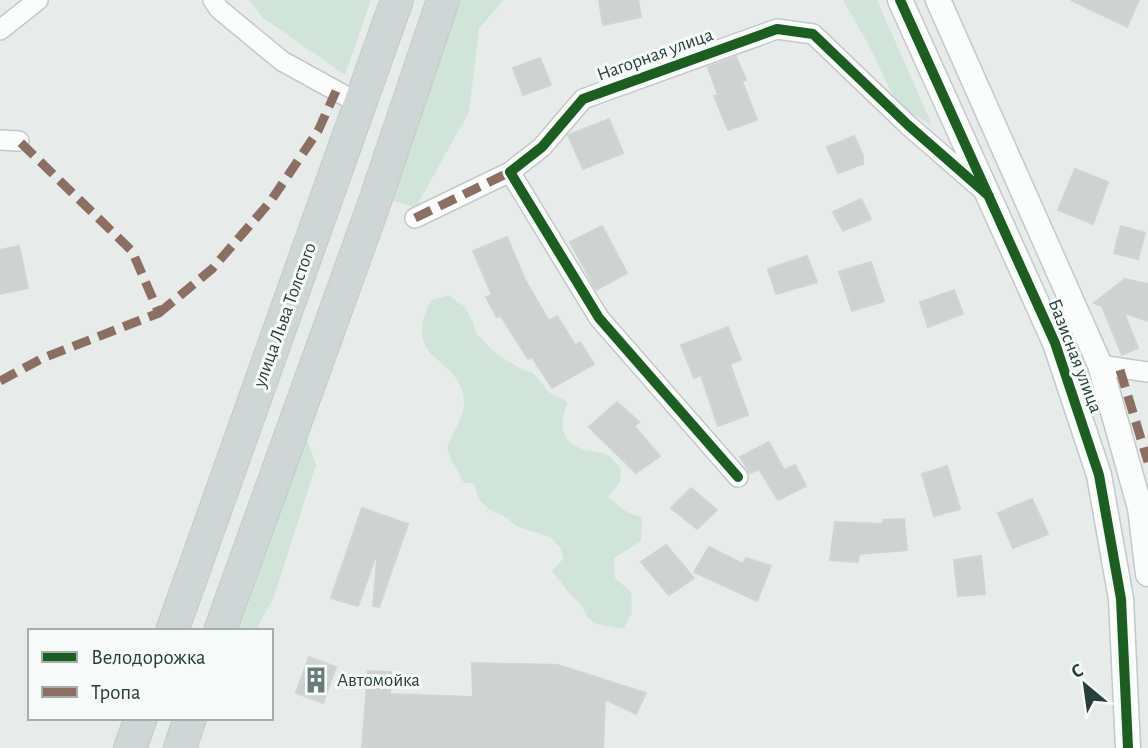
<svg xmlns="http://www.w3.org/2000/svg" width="1148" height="748" font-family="'Alegreya Sans',sans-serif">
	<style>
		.green { fill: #d1e4da }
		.building { fill: #ced3d2; stroke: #d0d5d3; stroke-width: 2 }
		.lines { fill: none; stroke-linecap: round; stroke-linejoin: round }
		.minor-casing { stroke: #c4c9c7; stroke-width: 22 }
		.tertiary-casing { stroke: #c4c9c7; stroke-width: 27 }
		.primary-casing { stroke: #c2cac9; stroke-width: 34 }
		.minor { stroke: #fbfcfc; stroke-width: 19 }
		.tertiary { stroke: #fbfcfc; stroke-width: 24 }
		.primary { stroke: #cfd7d6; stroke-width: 32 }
		.quiet { stroke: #8d6e63; stroke-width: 9; stroke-dasharray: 18 9; stroke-linecap: butt }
		.cycleway-casing { stroke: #f6faf9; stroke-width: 15 }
		.cycleway { stroke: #1b5e20; stroke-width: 10 }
		.labels { text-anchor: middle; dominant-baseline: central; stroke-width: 6; stroke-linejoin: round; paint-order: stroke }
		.street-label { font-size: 19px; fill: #253f3c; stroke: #f6faf9 }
		.poi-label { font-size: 19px; fill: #253f3c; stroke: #f6faf9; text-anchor: start }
	</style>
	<rect width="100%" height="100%" fill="#e7ecea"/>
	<path class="green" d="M249,0H371L345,75L262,17Z
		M454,0H504L479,28L469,112L416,207L384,199Z
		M843,0H877L932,125L898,106L868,44Z
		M449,295L465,307L473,322L476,333L495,353L521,369L533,373L550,393L568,402C560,422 558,440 582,449C589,452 597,451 605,454C611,456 616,464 621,469L620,482L608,497L628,513L642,517L641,541L614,558L615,578L631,592L632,613L623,629L597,624L588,618L580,603L570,594L552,571L564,558L560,548L550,537L518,527L504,516L490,510L479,500L474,483H464L450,458L447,447C452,433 465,416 464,400C461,356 399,363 431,300Z
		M306,436L316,465L274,597L256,630L239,631Z"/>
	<path class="building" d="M599,0H638L641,17L603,25Z
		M1071,0H1139L1127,27Z
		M736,57L746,80L742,81L757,120L728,130L714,96L718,95L708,67Z
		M540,58L551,85L523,95L513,68Z
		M609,119L623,153L583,169L568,135Z
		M854,136L863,156V164L838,173L827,147Z
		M1075,169L1108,182L1093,224L1058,210Z
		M861,199L871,219L843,231L833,212Z
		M602,226L627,273L596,290L570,242Z
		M1121,226L1145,233L1138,259L1114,253Z
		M507,237L525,280L549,321L557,316L575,345L580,342L594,364L552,388L532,357L528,359L501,316L497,317L486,297L492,295L473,251Z
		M19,246L28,288L0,294V250Z
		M807,256L817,282L776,294L768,269Z
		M871,262L884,301L852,311L839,272Z
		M1125,279L1148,284V321L1124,313L1138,348L1122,355L1102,306L1094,303Z
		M954,290L963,314L928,327L920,302Z
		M728,327L741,360L730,364L748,415L718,426L701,375L694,378L681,345Z
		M617,402L639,422L634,426L660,456L636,473L589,427Z
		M769,442L784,470L795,465L806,486L778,500L759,469L750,473L740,457Z
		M947,466L960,509L934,516L922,474Z
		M691,488L717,510L697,529L671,508Z
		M1032,499L1048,534L1013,548L998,513Z
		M362,508L408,524L379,607L373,606L377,559L375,558L358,606L331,598Z
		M904,519L907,550L859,554L858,562L830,560L835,522L883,524V520Z
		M666,545L694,578L669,595L641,562Z
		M709,547L743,564L746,558L771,566L757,601L694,572Z
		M981,556L985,594L958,596L954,560Z
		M309,657L336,667L323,703L296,693Z
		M472,663L558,665L646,693L636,714L605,699L603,748H362L368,671L391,672L390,694L473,697Z"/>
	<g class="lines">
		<g class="minor-casing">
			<path id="minor" d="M213,0L219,9L282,61L360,104
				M0,30L38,0
				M0,140L19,141
				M415,218L510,172
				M1100,365L1148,372
				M738,477L599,318L510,172L542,147L583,99L777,29L813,34L908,125L985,192"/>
		</g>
		<g class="tertiary-casing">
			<path id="tertiary" d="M900,0L1055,343L1099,475L1121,599L1128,748
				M938,0L1100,365L1140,508L1148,574"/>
		</g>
		<g class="primary-casing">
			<path id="primary" d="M172,631L397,0
				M220,631L373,207L443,0
				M130,748L141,718
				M180,748L190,718"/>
		</g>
		<use href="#minor" class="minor"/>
		<use href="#tertiary" class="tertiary"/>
		<use href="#primary" class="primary"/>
		<path class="quiet" d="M415,218L510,172
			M159,313L212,269L270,202L318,131L336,91
			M1120,370L1148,462
			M0,381L43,358L159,313L132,251L19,141"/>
		<g class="cycleway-casing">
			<path id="cycleway" d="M900,0L1055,343L1099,475L1121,599L1128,748
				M738,477L599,318L510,172L542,147L583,99L777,29L813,34L908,125L989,196"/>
		</g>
		<use href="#cycleway" class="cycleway"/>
	</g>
	<defs>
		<g id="building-bare" transform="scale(2.1)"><path d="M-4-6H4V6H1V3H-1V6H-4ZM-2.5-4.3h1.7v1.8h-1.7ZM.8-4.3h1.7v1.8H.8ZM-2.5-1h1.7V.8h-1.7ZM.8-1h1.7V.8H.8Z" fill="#697c79" stroke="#f6faf9" stroke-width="2.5" paint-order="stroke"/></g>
	</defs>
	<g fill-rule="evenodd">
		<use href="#building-bare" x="316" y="680"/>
	</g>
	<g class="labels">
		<g class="street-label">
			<text transform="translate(655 55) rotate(-20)">Нагорная улица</text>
			<text transform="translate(285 315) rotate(-70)">улица Льва Толстого</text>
			<text transform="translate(1075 356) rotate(69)">Базисная улица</text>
		</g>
		<g class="poi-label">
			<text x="337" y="680">Автомойка</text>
		</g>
	</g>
	<rect x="28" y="629" width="245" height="91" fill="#f6faf9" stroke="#a2afad" stroke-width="2"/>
	<rect x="42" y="652" width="35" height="10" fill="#1b5e20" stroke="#a2afad" stroke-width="2"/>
	<text x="91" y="664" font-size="21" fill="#253f3c">Велодорожка</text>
	<rect x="42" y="687" width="35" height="10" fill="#8d6e63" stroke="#a2afad" stroke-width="2"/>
	<text x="91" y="699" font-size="21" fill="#253f3c">Тропа</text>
	<g transform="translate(1085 685) rotate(331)" stroke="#f6faf9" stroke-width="5" paint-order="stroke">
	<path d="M0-5L12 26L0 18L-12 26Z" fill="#253f3c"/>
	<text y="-10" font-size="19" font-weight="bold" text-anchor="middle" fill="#253f3c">С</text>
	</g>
</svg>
